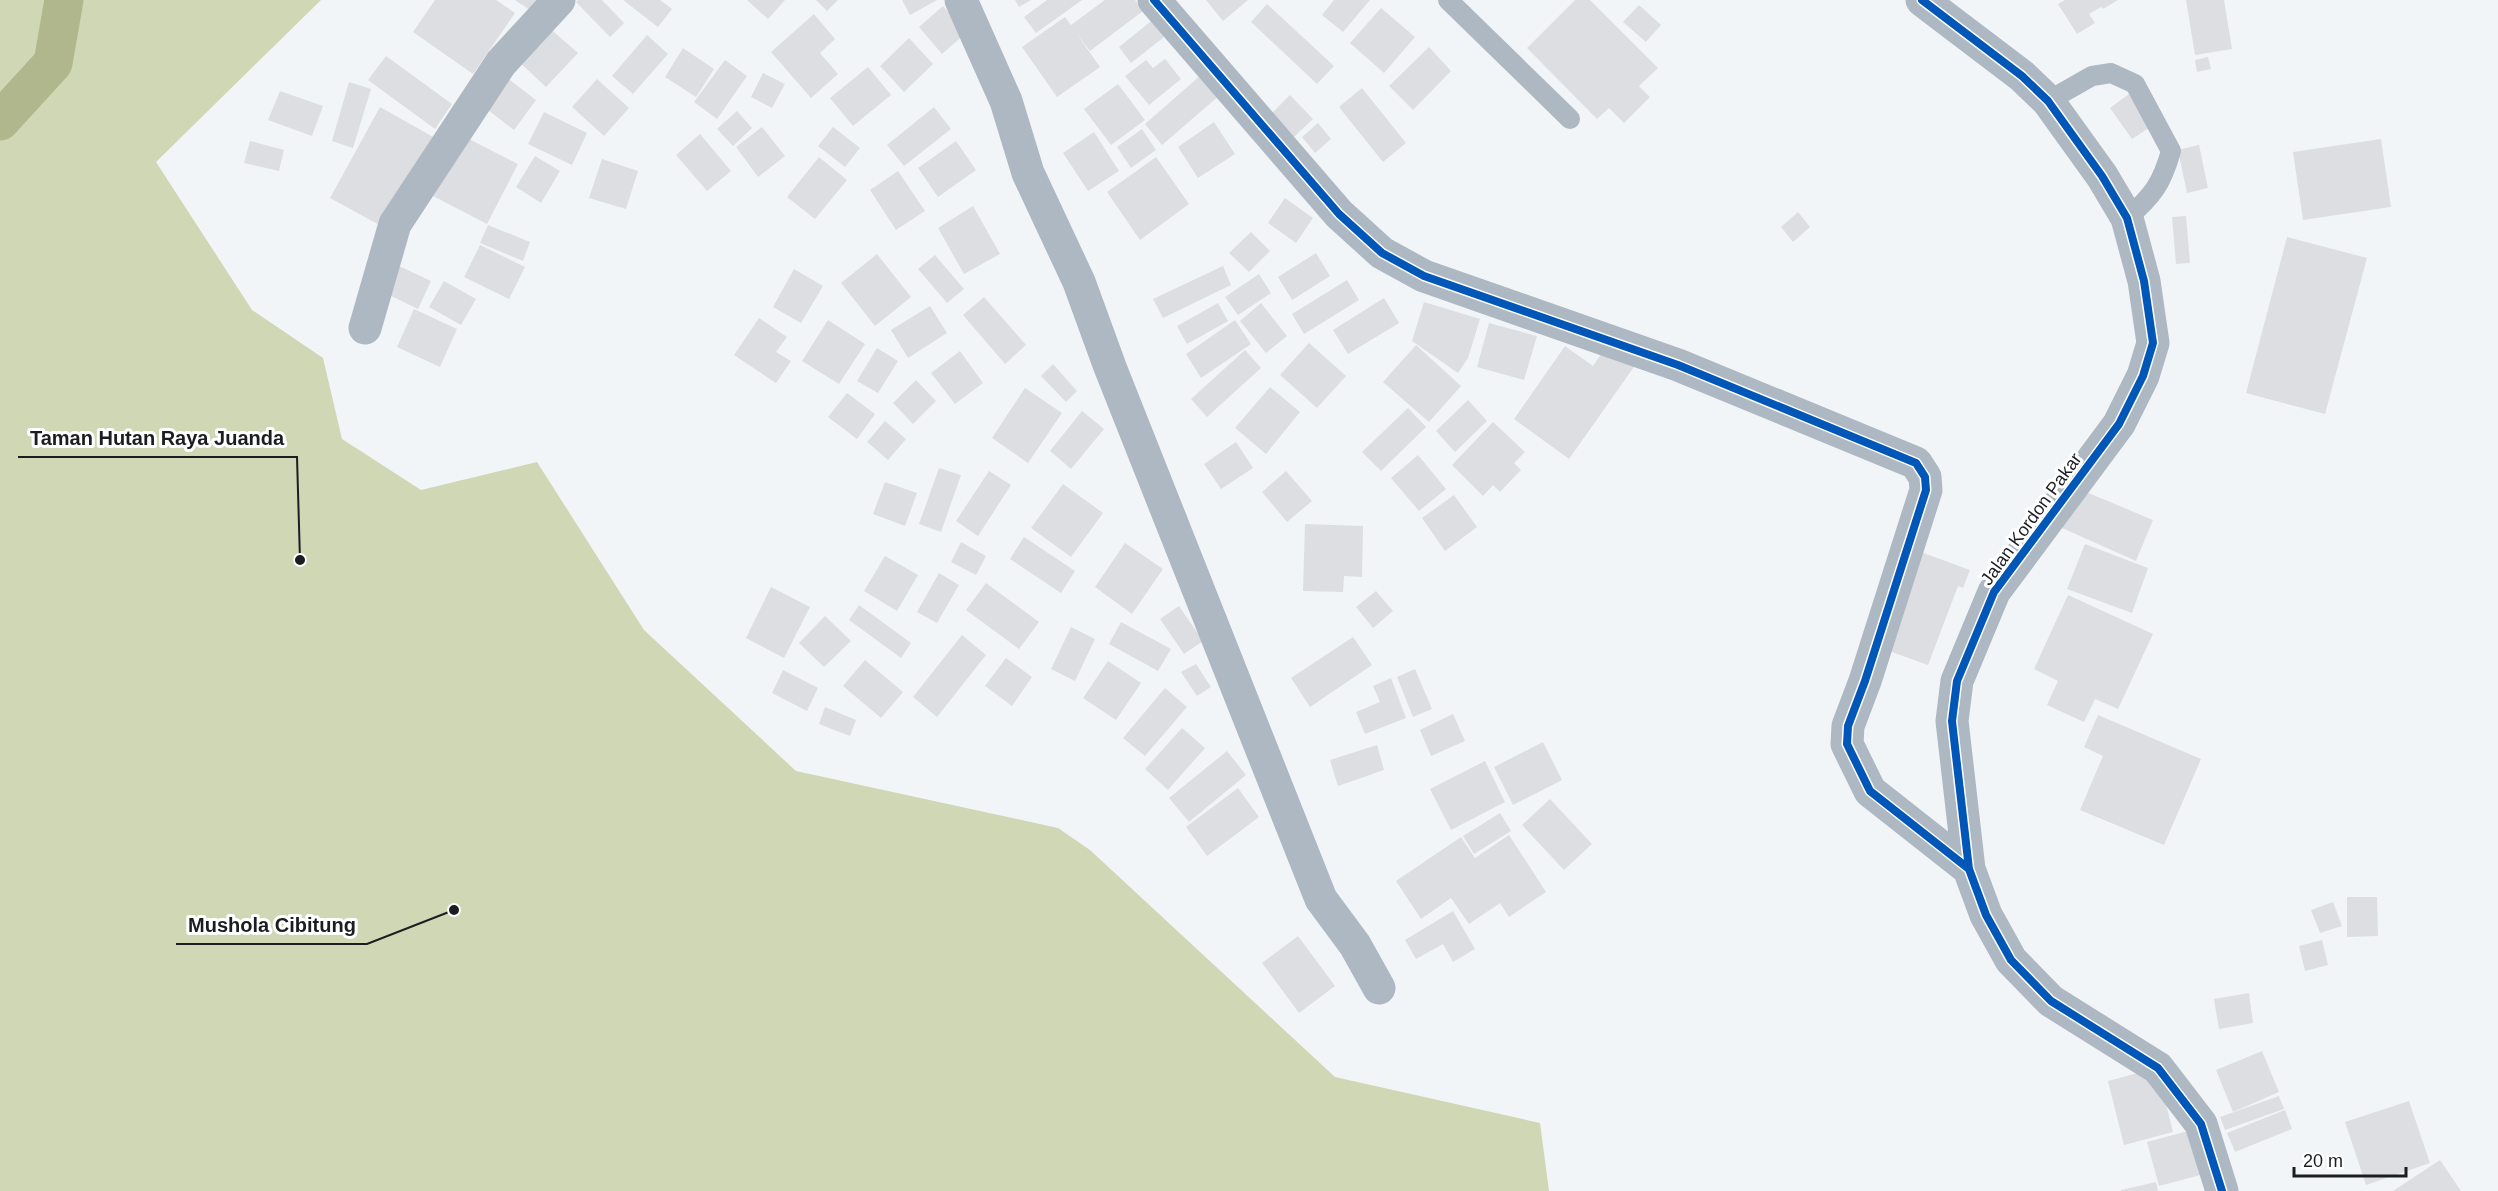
<svg xmlns="http://www.w3.org/2000/svg" width="2498" height="1191" font-family="Arial,sans-serif">
	<style>
		.forest { fill: #d0d7b5 }
		.lines { fill: none; stroke-linecap: round; stroke-linejoin: round }
		.canal { stroke: #b0b78d; stroke-width: 39 }
		.building { fill: #dcdee1 }
		.service { stroke: #aeb8c2; stroke-width: 20 }
		.minor { stroke: #aeb8c2; stroke-width: 33 }
		.cycleway-casing { stroke: #fff; stroke-width: 11 }
		.cycleway { stroke: #0057b8; stroke-width: 8 }
		.labels { text-anchor: middle; dominant-baseline: central; stroke-width: 6; stroke-linejoin: round; paint-order: stroke }
		.street-label { font-size: 18px; fill: #1b1e20; stroke: #fff }
		.leader { fill: none; stroke: #1b1e20; stroke-width: 2 }
		.callout-dot { fill: #1b1e20; stroke: #fff; stroke-width: 2 }
		.callout-label { font-size: 20px; text-anchor: middle; font-weight: bold; fill: #1b1e20; stroke: #fff; stroke-width: 6; stroke-linejoin: round; paint-order: stroke }
	</style>
	<rect width="100%" height="100%" fill="#f2f5f8"/>
	<path class="forest" d="M0,0H321L156,162L252,310L323,358L342,439L421,490L537,462L644,630L796,771L1058,828L1090,850L1335,1077L1540,1123L1549,1191H0Z"/>
	<g class="lines">
		<path class="canal" d="M0,121L53,63L64,0"/>
	</g>
	<path class="building" d="M435,0H496L515,13L473,74L413,32Z
		M515,0H545L536,14Z
		M578,0H602L624,23L610,37L576,2Z
		M623,0H660L672,9L658,27Z
		M747,0H785L768,19Z
		M816,0H838L827,11Z
		M902,0H937L910,15Z
		M1015,0H1031L1019,7Z
		M1047,0H1082L1036,33L1024,17Z
		M1105,0H1135L1143,11L1090,51L1076,33L1100,67L1057,97L1022,47L1065,17L1071,25Z
		M1206,0H1248L1223,21Z
		M1334,0H1370L1343,32L1322,15Z
		M1575,0H1590L1658,68L1639,86L1650,97L1624,123L1609,108L1597,119L1527,48Z
		M2065,0H2118L2103,9L2101,7L2089,14L2095,23L2077,34L2058,4Z
		M2186,0H2224L2232,49L2195,55Z
		M1267,4L1334,66L1317,84L1251,22Z
		M1639,5L1661,25L1646,42L1623,22Z
		M943,6L966,33L942,54L919,27Z
		M1381,8L1415,37L1384,73L1350,43Z
		M814,14L835,39L820,53L838,74L811,98L771,52Z
		M1155,18L1168,34L1131,63L1119,47Z
		M547,26L578,53L546,87L517,60Z
		M647,35L668,54L633,94L612,76Z
		M909,38L933,64L904,92L880,66Z
		M1429,47L1451,71L1413,110L1389,86Z
		M683,48L714,69L696,97L665,77Z
		M386,56L452,104L435,129L368,80Z
		M2208,57L2211,69L2197,72L2195,60Z
		M1165,59L1181,79L1149,105L1125,76L1146,60L1153,68Z
		M725,60L747,76L717,119L694,102Z
		M868,67L891,95L853,126L830,98Z
		M763,73L785,84L772,108L751,97Z
		M1202,74L1220,95L1162,145L1145,124Z
		M506,77L536,100L514,130L484,107Z
		M597,79L629,108L604,136L572,107Z
		M349,82L371,89L353,148L332,141Z
		M1118,84L1145,120L1111,145L1084,109Z
		M1362,88L1406,143L1383,162L1339,107Z
		M280,91L323,106L312,136L268,120Z
		M2129,94L2152,126L2132,139L2110,108Z
		M1290,95L1313,119L1294,137L1271,114Z
		M380,107L435,138L385,228L330,198Z
		M934,107L951,129L904,166L887,145Z
		M737,111L752,128L733,146L717,129Z
		M544,112L587,133L572,165L528,144Z
		M1214,122L1235,154L1198,178L1178,147Z
		M1318,123L1331,139L1315,153L1302,137Z
		M762,127L785,156L758,177L736,147Z
		M833,127L860,148L845,167L818,146Z
		M1142,129L1156,150L1131,168L1117,147Z
		M1094,132L1119,171L1088,191L1063,153Z
		M700,134L731,171L707,191L676,155Z
		M463,136L518,164L487,224L433,196Z
		M2381,139L2391,207L2303,220L2293,152Z
		M250,141L284,150L279,171L244,163Z
		M956,141L976,170L938,197L918,168Z
		M2199,145L2208,188L2187,193L2178,150Z
		M535,156L560,171L541,203L516,187Z
		M819,157L847,180L815,219L787,197Z
		M1156,157L1189,204L1140,240L1107,192Z
		M602,159L638,171L626,209L589,198Z
		M898,171L925,211L896,230L870,190Z
		M1285,198L1313,218L1296,243L1268,223Z
		M973,206L1000,254L964,274L938,228Z
		M1798,212L1810,227L1793,242L1781,227Z
		M2186,216L2190,263L2176,264L2172,217Z
		M488,225L530,242L523,261L480,243Z
		M1251,232L1270,251L1249,272L1229,253Z
		M2287,237L2367,258L2325,414L2246,393Z
		M480,245L525,267L509,299L464,277Z
		M1316,253L1330,276L1292,300L1278,277Z
		M877,254L911,297L875,326L841,283Z
		M935,255L964,289L947,303L918,269Z
		M399,266L431,281L418,309L385,293Z
		M1223,266L1231,285L1163,318L1153,299Z
		M794,269L823,286L801,323L773,307Z
		M1259,274L1271,293L1238,315L1225,297Z
		M1347,280L1359,300L1304,334L1292,314Z
		M444,281L476,299L461,325L429,307Z
		M984,297L1026,345L1005,364L963,315Z
		M1384,298L1399,323L1348,354L1333,330Z
		M1424,302L1480,319L1468,358L1458,373L1412,341Z
		M1218,303L1228,321L1187,344L1177,326Z
		M1261,303L1287,336L1266,353L1240,321Z
		M930,306L947,333L908,358L891,330Z
		M414,309L457,329L440,367L397,347Z
		M759,318L787,337L776,352L791,361L776,383L734,355Z
		M828,320L865,344L839,384L802,361Z
		M1235,320L1251,344L1201,378L1186,354Z
		M1489,323L1537,336L1524,380L1477,367Z
		M1309,343L1346,376L1317,408L1280,375Z
		M1608,344L1636,364L1569,459L1514,419L1565,346L1593,366Z
		M1416,345L1461,386L1429,422L1383,382Z
		M877,348L898,361L878,393L857,381Z
		M1245,350L1261,368L1207,417L1191,399Z
		M960,351L983,383L955,404L931,373Z
		M1053,364L1077,391L1066,402L1041,376Z
		M916,380L936,401L913,424L893,403Z
		M1270,387L1300,412L1266,454L1235,428Z
		M1025,388L1062,413L1028,463L992,438Z
		M847,393L875,414L857,439L828,417Z
		M1468,400L1487,421L1455,452L1436,431Z
		M1408,408L1426,427L1381,471L1362,452Z
		M1082,411L1104,429L1071,469L1050,451Z
		M885,421L906,439L888,460L867,442Z
		M1493,422L1525,452L1514,463L1521,470L1500,492L1493,485L1483,496L1452,465Z
		M1236,442L1253,468L1221,489L1204,464Z
		M1418,455L1446,489L1419,511L1391,478Z
		M939,468L961,475L941,532L919,524Z
		M989,471L1011,485L978,536L956,521Z
		M1286,471L1312,501L1287,522L1262,492Z
		M885,482L917,493L905,526L873,514Z
		M1063,484L1103,513L1071,557L1031,528Z
		M2079,489L2153,520L2136,561L2062,528Z
		M1454,495L1477,527L1445,551L1422,518Z
		M1305,524L1363,526L1362,577L1344,576L1343,592L1303,591Z
		M1024,537L1075,571L1061,593L1010,559Z
		M961,542L986,556L976,575L951,562Z
		M1125,543L1163,569L1132,614L1095,587Z
		M2085,544L2148,568L2132,613L2067,589Z
		M1918,551L1970,570L1963,588L1958,586L1928,665L1881,648Z
		M885,556L918,575L897,611L864,591Z
		M939,573L959,585L937,623L917,612Z
		M986,583L1039,622L1019,649L966,610Z
		M771,587L810,607L784,658L746,638Z
		M1376,591L1393,611L1373,628L1356,607Z
		M2068,595L2153,634L2118,709L2095,699L2084,722L2047,705L2058,681L2034,669Z
		M859,605L911,643L901,658L849,620Z
		M1179,606L1203,641L1184,654L1160,619Z
		M825,616L851,641L824,667L799,643Z
		M1121,622L1171,649L1158,671L1109,644Z
		M1071,627L1095,639L1075,681L1051,669Z
		M962,635L986,655L937,717L913,697Z
		M1353,637L1372,665L1310,707L1291,678Z
		M1006,658L1032,677L1012,706L985,686Z
		M865,660L903,692L881,718L843,686Z
		M1108,661L1141,683L1116,720L1083,698Z
		M1196,664L1211,687L1197,696L1181,672Z
		M1415,669L1432,709L1413,717L1397,677Z
		M783,670L818,688L807,711L772,693Z
		M1391,678L1406,718L1365,734L1356,712L1380,702L1373,686Z
		M1165,688L1187,707L1145,756L1123,738Z
		M825,707L856,720L850,736L819,724Z
		M1453,714L1465,741L1431,756L1420,730Z
		M2098,715L2201,759L2164,845L2080,810L2103,756L2084,747Z
		M1182,728L1205,748L1168,790L1145,769Z
		M1543,742L1562,780L1513,805L1494,767Z
		M1377,745L1384,770L1338,786L1330,760Z
		M1227,751L1246,775L1189,822L1169,798Z
		M1485,761L1505,802L1451,830L1430,789Z
		M1238,788L1259,817L1207,856L1186,827Z
		M1550,799L1592,844L1564,870L1522,825Z
		M1500,813L1511,831L1474,854L1463,836Z
		M1509,835L1546,892L1509,917L1500,903L1469,924L1451,898L1421,919L1396,881L1461,837L1475,858Z
		M2347,897H2377L2378,936L2347,937Z
		M2333,902L2342,926L2320,933L2311,910Z
		M1453,911L1475,949L1453,962L1443,944L1416,959L1405,940Z
		M1298,936L1335,986L1299,1013L1262,963Z
		M2322,940L2328,965L2305,971L2299,946Z
		M2249,993L2253,1023L2219,1029L2214,999Z
		M2262,1051L2279,1092L2233,1112L2216,1070Z
		M2157,1068L2173,1132L2124,1145L2108,1081Z
		M2279,1096L2284,1109L2225,1130L2220,1117Z
		M2409,1101L2430,1163L2366,1185L2345,1122Z
		M2285,1110L2292,1129L2235,1152L2227,1133Z
		M2192,1130L2204,1174L2159,1186L2147,1142Z
		M2440,1160L2461,1191H2393Z
		M2156,1182L2158,1191H2121V1190Z"/>
	<g class="lines">
		<path class="service" d="M1448,0L1570,119
			M2048,101L2092,76L2111,73L2135,84L2171,151C2162,183 2153,196 2127,218"/>
		<path class="minor" d="M961,0L1006,101L1028,173L1079,282L1110,367L1321,899L1355,945L1379,988
			M1154,0L1339,214L1382,253L1424,276L1678,365L1916,463L1925,477L1926,490L1865,681L1848,726L1847,744L1870,791L1969,869
			M1922,0L2022,76L2048,101L2102,176L2127,218L2144,281L2153,343L2143,376L2119,424L1994,592L1957,681L1952,721L1969,869L1986,915L2011,960L2051,1001L2158,1068L2201,1124L2222,1191
			M365,328L395,224L501,63L559,0"/>
		<g class="cycleway-casing">
			<path id="cycleway" d="M1154,0L1339,214L1382,253L1424,276L1678,365L1916,463L1925,477L1926,490L1865,681L1848,726L1847,744L1870,791L1969,869
				M1922,0L2022,76L2048,101L2102,176L2127,218L2144,281L2153,343L2143,376L2119,424L1994,592L1957,681L1952,721L1969,869L1986,915L2011,960L2051,1001L2158,1068L2201,1124L2222,1191"/>
		</g>
		<use href="#cycleway" class="cycleway"/>
	</g>
	<g class="labels">
		<g class="street-label">
			<text transform="translate(2031 519) rotate(-54)">Jalan Kordon Pakar</text>
		</g>
	</g>
	<path class="leader" d="M300 560L297 457H18M454 910L367 944H176"/>
	<g class="callout-dot">
		<circle cx="300" cy="560" r="6"/>
		<circle cx="454" cy="910" r="6"/>
	</g>
	<g class="callout-label">
		<text x="157" y="445">Taman Hutan Raya Juanda</text>
		<text x="272" y="932">Mushola Cibitung</text>
	</g>
	<path d="M2294 1167v9h112v-9" fill="none" stroke="#1b1e20" stroke-width="3"/>
	<text x="2303" y="1167" font-size="18" fill="#1b1e20" stroke="#ffffff" stroke-width="4.5" paint-order="stroke">20 m</text>
</svg>
